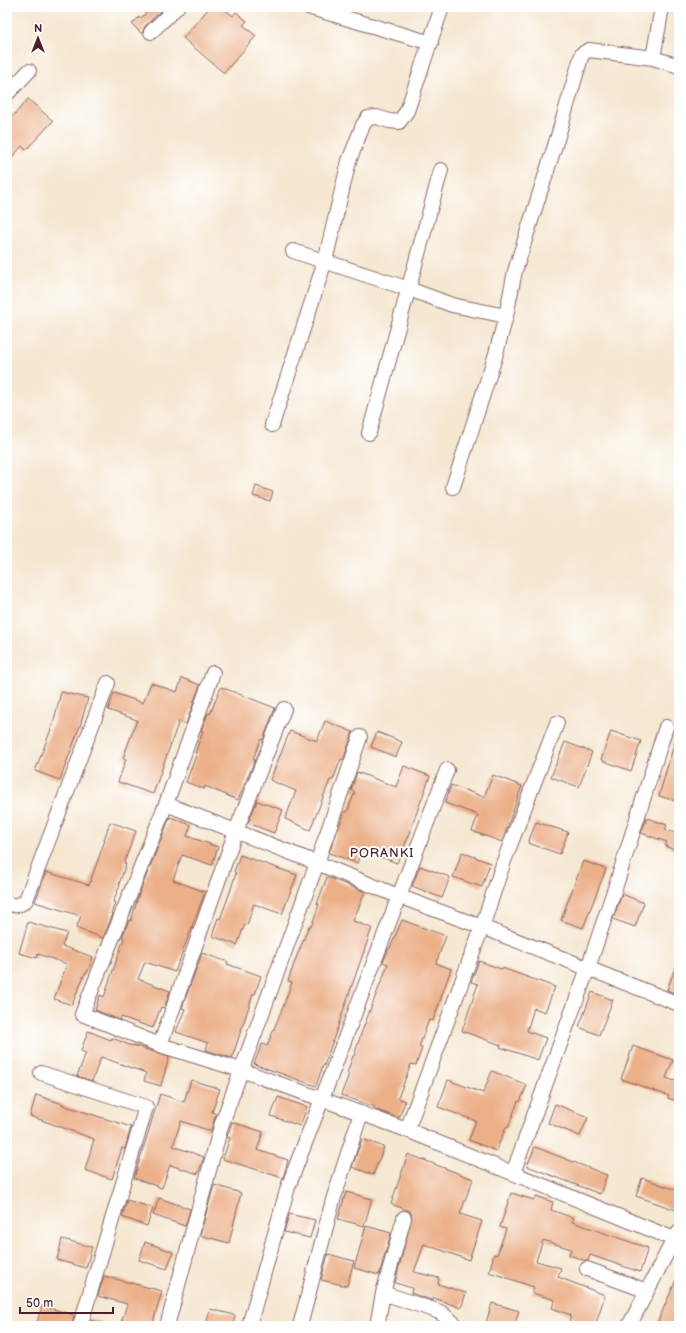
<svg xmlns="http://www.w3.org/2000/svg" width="686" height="1333" font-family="'Balsamiq Sans',sans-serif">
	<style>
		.building { fill: #ecb089 }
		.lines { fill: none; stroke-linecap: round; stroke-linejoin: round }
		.minor-casing { stroke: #866565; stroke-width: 16 }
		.minor { stroke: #fff; stroke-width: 14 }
		.labels { text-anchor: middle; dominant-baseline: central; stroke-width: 4; stroke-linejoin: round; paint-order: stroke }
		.quarter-label { font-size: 13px; letter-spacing: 1px; fill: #4a1f2b; stroke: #fff }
	</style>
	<rect width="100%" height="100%" fill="#fff"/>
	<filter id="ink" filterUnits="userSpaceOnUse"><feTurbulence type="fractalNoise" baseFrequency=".025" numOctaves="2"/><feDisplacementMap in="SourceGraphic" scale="8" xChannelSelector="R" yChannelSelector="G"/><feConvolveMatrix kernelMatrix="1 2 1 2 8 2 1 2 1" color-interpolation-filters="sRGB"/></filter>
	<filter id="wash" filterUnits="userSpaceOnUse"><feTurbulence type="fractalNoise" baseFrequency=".012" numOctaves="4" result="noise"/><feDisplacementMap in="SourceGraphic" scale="16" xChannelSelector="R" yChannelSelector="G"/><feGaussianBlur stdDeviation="0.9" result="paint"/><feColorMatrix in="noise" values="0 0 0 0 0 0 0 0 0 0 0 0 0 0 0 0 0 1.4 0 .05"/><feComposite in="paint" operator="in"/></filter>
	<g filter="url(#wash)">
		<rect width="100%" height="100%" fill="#f5e7d0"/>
		<g id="blocks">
			<path class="building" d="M152,7H165L145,26L142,34L132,24L139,17L140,19Z
				M210,7H222L233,16L236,12L247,21L243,25L256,36L224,73L183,38Z
				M28,99L53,121L26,150L22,146L7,163V123Z
				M256,486L273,492L270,501L253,496Z
				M182,678L200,685L186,724L179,721L153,794L118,782L126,759L123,758L137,720L108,710L114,693L143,703L151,683L177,692Z
				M221,687L275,708L263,740L261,739L253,759L255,760L238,800L205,786L204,789L186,782L197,753H195L203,731L201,730L208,713L210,714Z
				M61,692L88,698L80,726L60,780L35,771L53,724Z
				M325,721L353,732L343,760L341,759L333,780H330L310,830L285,819L296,791L270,780L290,731L317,741Z
				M611,731L641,741L631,771L601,760Z
				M377,732L402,742L396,757L371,747Z
				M676,737H679V802L659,796Z
				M565,742L592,752L579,787L551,777Z
				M404,766L430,776L410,831H411L397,863L362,850L357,863L329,853L345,811L347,812L355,792L351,790L357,772L396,787Z
				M493,775L522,786L502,842L472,831L478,815L445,803L451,785L484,797Z
				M257,801L283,810L274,833L248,823Z
				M170,817L191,825L187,836L218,847L212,865L182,855L173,880L205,892L175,972L145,962L138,979L170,991L164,1008L161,1007L153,1028L121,1017L120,1020L95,1010L100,995L104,997L124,938L122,937L129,920L131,921L139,894Z
				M647,818L667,825L665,829L679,835V852L665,846L667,842L641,833Z
				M110,822L136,831L124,863L126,864L119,884L120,885L113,902L115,903L111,914H113L103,938L76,928L81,916L35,902L46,872L89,885L105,840H104Z
				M536,822L568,832L560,854L528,843Z
				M462,852L490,863L482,887L453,877Z
				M240,855L297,875L282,914L254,904L247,925L245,924L237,945L212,936L218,918L220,919L229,895L236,873L234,872Z
				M583,861L606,869L583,928L561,920Z
				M420,866L450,877L442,898L412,886Z
				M327,877L365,892L353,921L372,928L324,1066L323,1065L316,1086L254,1064L262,1044L267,1046L283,1007L292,982L288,981L295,961L309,926L311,927L319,904H317Z
				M622,894L644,903L635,927L613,919Z
				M402,920L446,936L436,963L451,969L433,1021L429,1020L419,1047L422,1048L416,1065L411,1064L398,1098L405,1101L399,1118L374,1109L375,1107L341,1095L349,1074L347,1073L353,1056H354L362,1031L388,964L383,962L389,948H390Z
				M28,922L67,933L62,946L93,957L87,973H85L72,1005L54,999L67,964L38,954L37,958L19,953Z
				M202,953L228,962L227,964L261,976L255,994H253L232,1058L206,1050L208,1043L176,1032L185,1009L182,1008Z
				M678,960H679V995L667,990Z
				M479,961L501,969L502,968L555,987L545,1012L534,1008L527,1031L546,1038L538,1060L500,1047L501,1045L462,1031L478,984L471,982Z
				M592,992L613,1000L599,1035L579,1027Z
				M88,1031L111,1040L112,1038L132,1046L133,1045L169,1057L161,1086L144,1081L146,1073L101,1057L92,1081L77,1076L86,1053L81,1051Z
				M633,1046L673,1060L666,1078L675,1081L679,1072V1102L668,1098L669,1096L621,1079Z
				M492,1071L527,1085L520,1102L518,1101L508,1128L506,1127L496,1151L469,1140L476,1121L438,1107L448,1080L483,1093Z
				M191,1080L220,1089L212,1112L216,1114L211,1131L181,1121L173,1146L204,1157L198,1174L170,1165L162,1188L134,1178L160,1094L184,1102Z
				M36,1095L63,1104V1105L131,1127L125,1149L122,1148L112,1179L85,1170L94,1139L30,1116Z
				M278,1097L307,1107L300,1126L271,1116Z
				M555,1104L588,1117L580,1136L548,1123Z
				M232,1122L263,1132L257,1150L288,1160L283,1178L223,1159L230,1138L227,1137Z
				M362,1139L384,1147L373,1175L352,1167Z
				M535,1147L607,1175L600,1194L527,1166Z
				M408,1154L473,1179L460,1214L482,1221L469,1260L424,1244L414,1272L439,1278L438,1284L466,1293L461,1308L434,1298L433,1301L411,1293L412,1288L395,1283L412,1216L410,1211L391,1204Z
				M642,1178L679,1191V1211L636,1196Z
				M214,1185L241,1193L229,1243L200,1235Z
				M346,1192L372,1199L364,1226L338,1219Z
				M511,1193L534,1200L536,1196L553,1202L551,1210L574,1218L572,1222L648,1248L640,1272L590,1255L588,1261H586L569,1255L571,1249L543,1240L536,1261L561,1268L558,1277L605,1295L595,1326H568L571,1315L552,1308L555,1300L532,1293L534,1287L489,1272L494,1254L497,1255L506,1229L500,1227Z
				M159,1198L190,1209L185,1226L153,1215Z
				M127,1200L153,1208L147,1226L122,1217Z
				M289,1214L315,1220L310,1238L284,1232Z
				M366,1226L391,1233L379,1275L354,1268Z
				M62,1239L92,1247L86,1268L57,1260Z
				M145,1242L173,1252L167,1269L139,1260Z
				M328,1254L354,1261L347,1286L321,1280Z
				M679,1273V1326H669L658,1321Z
				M104,1276L162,1291L152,1326H120L127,1304L98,1296Z
				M492,1303L519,1311L514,1326H485Z
				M42,1306L74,1315L72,1326H36Z
				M210,1309L235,1315L233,1326H206Z
				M91,1320L103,1323L102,1326H89Z"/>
		</g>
	</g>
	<g filter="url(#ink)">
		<use href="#blocks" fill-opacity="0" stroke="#866565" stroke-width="1"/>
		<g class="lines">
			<g class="minor-casing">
				<path id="minor" d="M308,7L431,43
					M151,32L177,7
					M653,58L662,7
					M7,94L29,71
					M293,251L409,289L452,305L506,316
					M272,425L325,261L349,161L363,125L368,118L377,117L389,121L399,122L407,111L442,7
					M369,433L441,170
					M453,487L495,357L506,316L515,271L558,136L582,54L589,50L653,58L679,66
					M213,673L166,804L82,1014L160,1045L241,1070L407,1130L674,1239
					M166,804L317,863L398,896L482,927L504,861L557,723
					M7,903C15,907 20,906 26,900L108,683
					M160,1045L236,831L284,709
					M41,1073L146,1107L80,1326
					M407,1130L482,927L679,1004
					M513,1173L588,968L618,879L666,727
					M587,1269L647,1291
					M383,1293L440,1312L457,1326
					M167,1326L221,1126L317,863L360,737
					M249,1326L288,1187L322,1099L447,770
					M300,1326L333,1200L361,1113
					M377,1326L383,1293L404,1218
					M629,1326L674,1239L679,1232"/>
			</g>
			<use href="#minor" class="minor"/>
		</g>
	</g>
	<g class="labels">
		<g class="quarter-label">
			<text x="382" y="853">PORANKI</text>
		</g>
	</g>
	<rect width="686" height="1333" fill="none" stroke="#fff" stroke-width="24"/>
	<g transform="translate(38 38)" stroke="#ffffff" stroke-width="3" paint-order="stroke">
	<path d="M0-3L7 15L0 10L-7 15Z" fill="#4a1f2b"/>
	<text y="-6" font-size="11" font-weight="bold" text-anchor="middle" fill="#4a1f2b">N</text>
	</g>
	<path d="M20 1307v6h93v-6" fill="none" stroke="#4a1f2b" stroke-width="2"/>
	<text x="26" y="1307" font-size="12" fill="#4a1f2b" stroke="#ffffff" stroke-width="3" paint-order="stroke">50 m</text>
</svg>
